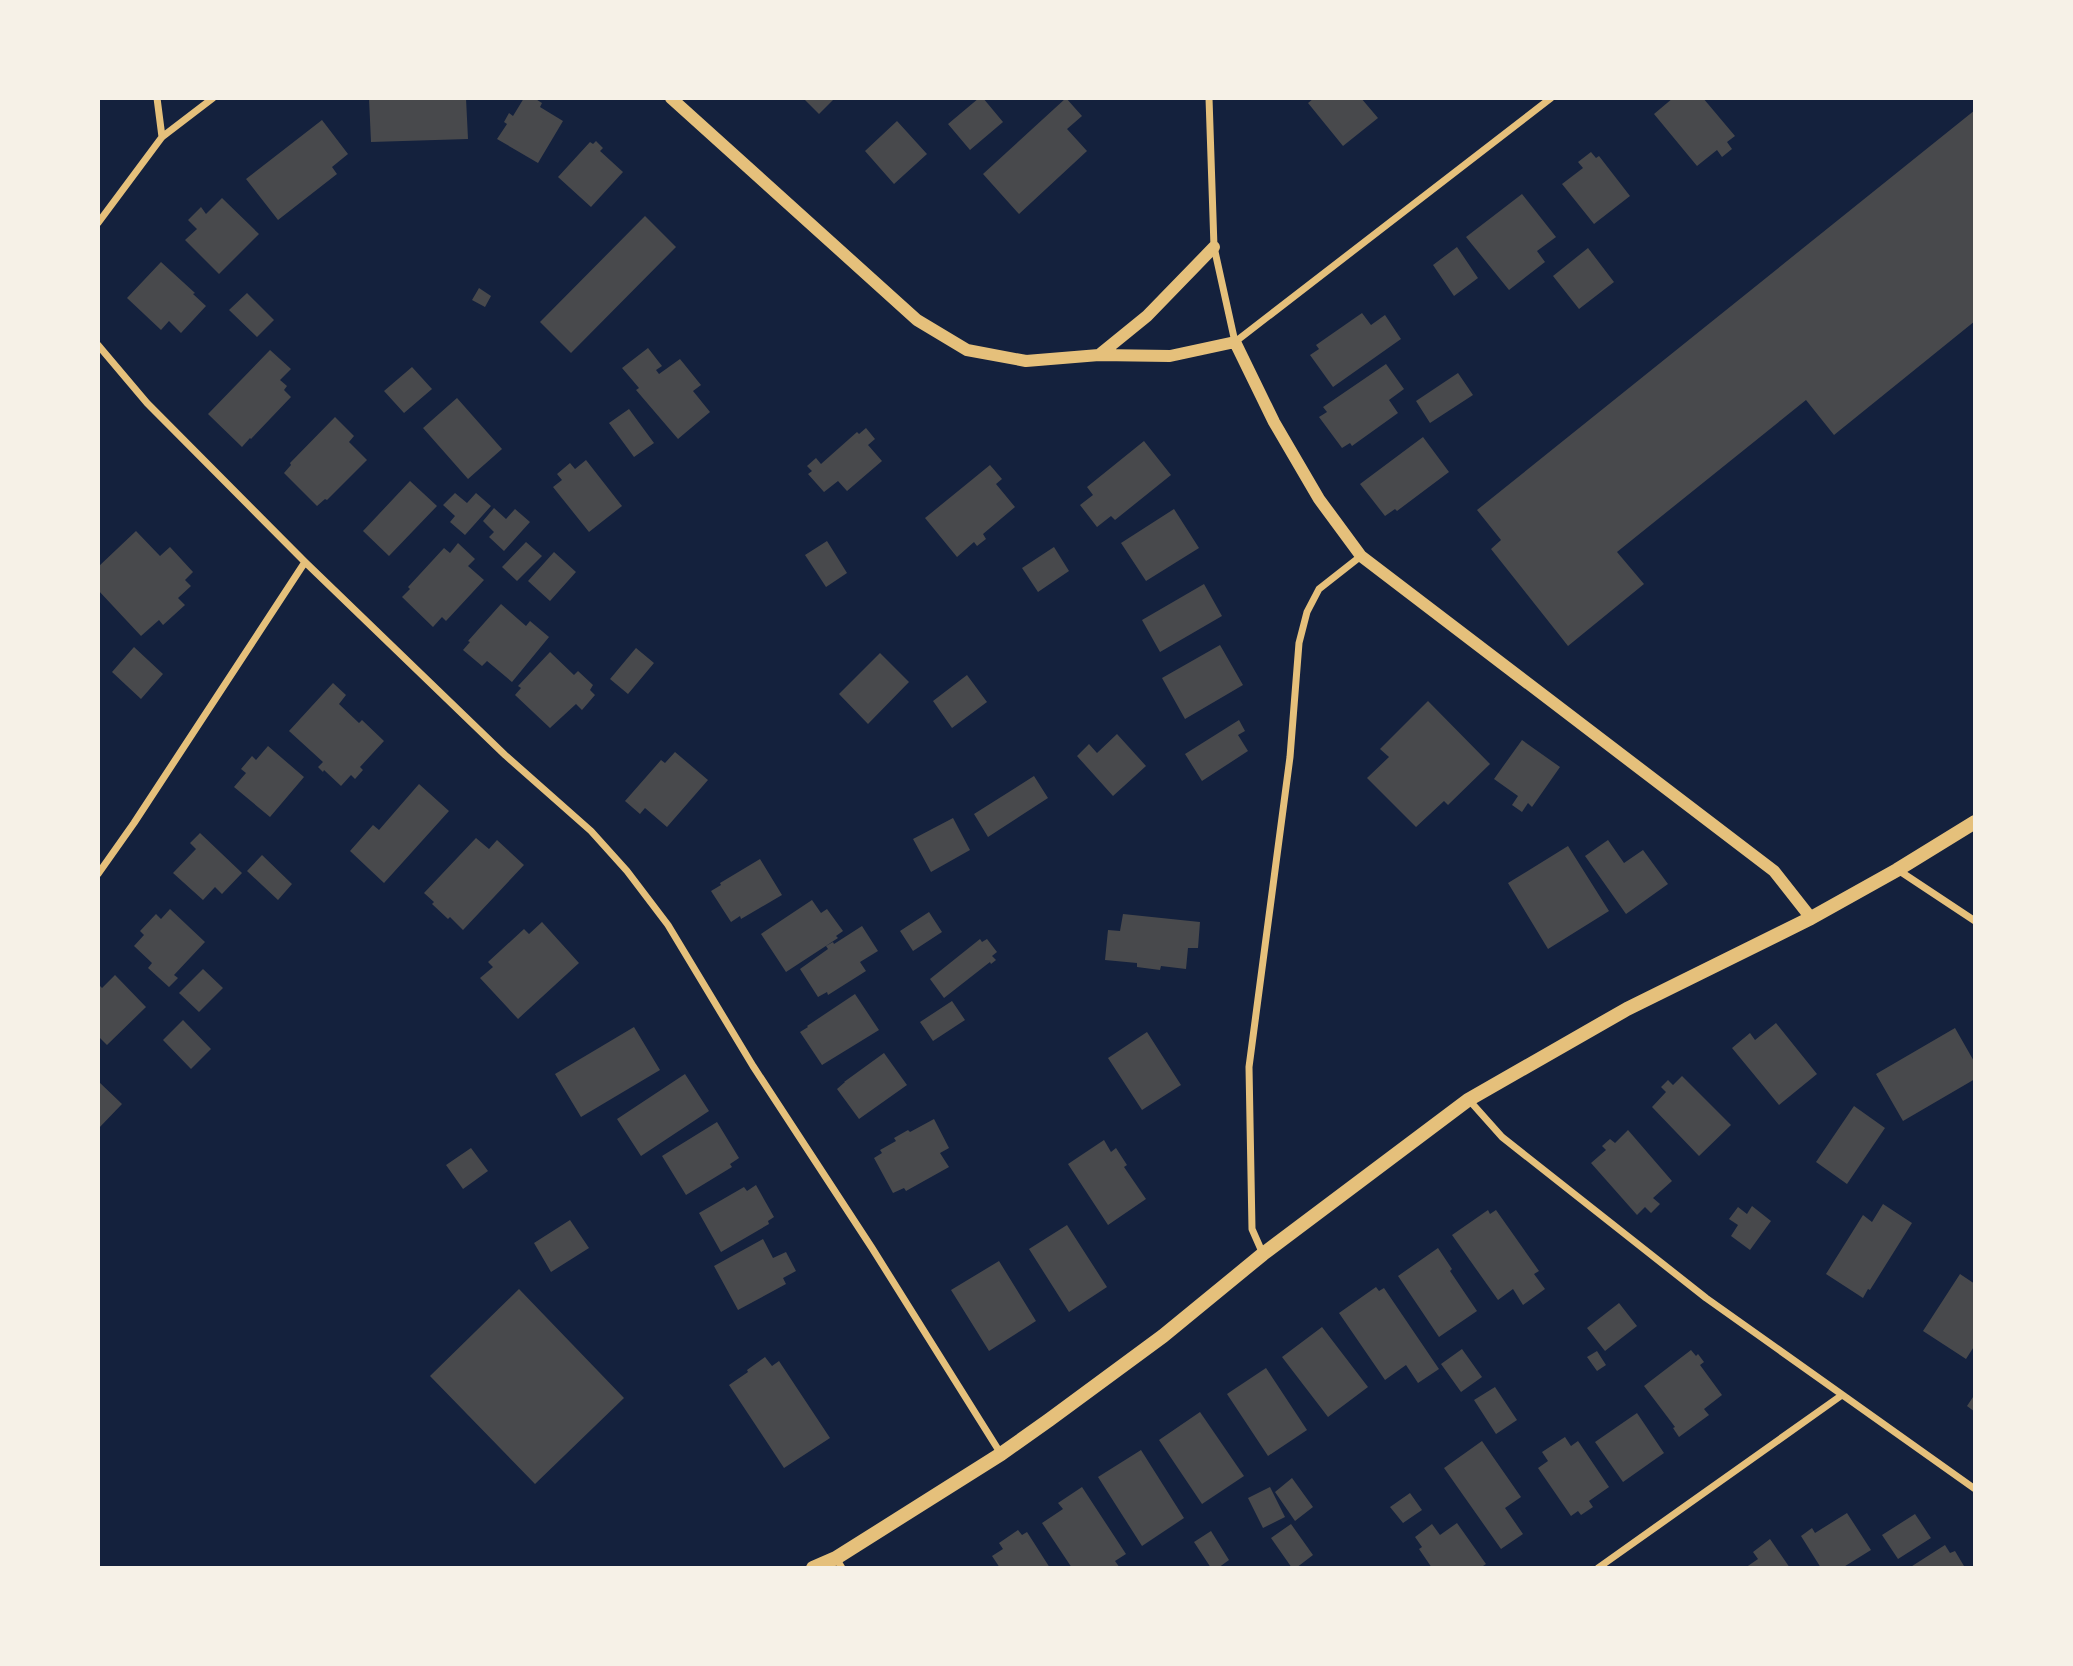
<svg xmlns="http://www.w3.org/2000/svg" width="2073" height="1666" font-family="Mulish,sans-serif">
	<style>
		.building { fill: #48494c }
		.lines { fill: none; stroke-linecap: round; stroke-linejoin: round }
		.minor { stroke: #e5c07b; stroke-width: 7 }
		.tertiary { stroke: #e5c07b; stroke-width: 12 }
		.secondary { stroke: #e5c07b; stroke-width: 14 }
	</style>
	<rect width="100%" height="100%" fill="#14213d"/>
	<path class="building" d="M369,98H466L468,139L371,142Z
		M524,98H534L542,103L540,107L563,121L538,163L497,139L507,124L504,122L509,113L513,116Z
		M803,98H835L819,114Z
		M979,98H983L1003,122L970,150L948,124Z
		M1066,98L1082,116L1067,129L1087,151L1019,214L983,174Z
		M1314,98H1361L1378,118L1343,146L1308,103Z
		M1673,98H1703L1735,136L1727,142L1732,149L1722,157L1717,150L1697,166L1654,114Z
		M1975,110V321L1834,435L1806,400L1617,552L1644,584L1568,646L1491,549L1501,540L1477,510Z
		M322,120L348,154L332,167L337,174L278,220L246,179Z
		M897,121L927,154L894,184L865,151Z
		M596,141L603,148L600,151L623,172L591,207L558,177L590,142L593,144Z
		M1591,152L1596,158L1599,156L1630,196L1594,224L1562,184L1583,168L1578,162Z
		M1522,194L1556,237L1537,251L1545,262L1509,290L1466,237Z
		M222,198L259,234L219,274L185,240L197,229L188,220L201,207L206,214Z
		M645,216L676,247L571,353L540,322Z
		M1457,247L1478,278L1454,296L1433,265Z
		M1588,248L1614,282L1579,309L1553,276Z
		M161,262L195,293L193,294L206,306L181,333L169,321L161,330L127,298Z
		M479,288L491,296L485,307L472,300Z
		M247,293L274,320L257,337L229,310Z
		M1362,313L1371,325L1385,315L1401,339L1333,387L1310,355L1319,349L1316,345Z
		M648,348L662,366L656,370L659,374L680,359L701,385L693,391L710,412L678,439L636,390L639,388L622,368Z
		M270,350L291,369L280,380L287,386L284,390L291,397L251,439L250,438L242,447L208,414Z
		M1386,364L1404,389L1389,400L1398,413L1352,446L1350,443L1342,448L1319,417L1327,412L1323,407Z
		M412,367L432,389L404,413L384,391Z
		M1458,373L1473,395L1430,423L1416,401Z
		M457,398L502,449L468,479L423,428Z
		M629,409L654,443L634,457L609,423Z
		M335,417L354,436L349,442L367,460L327,500L325,499L317,506L284,473L291,465L290,463Z
		M866,428L875,439L868,445L882,461L847,491L838,481L824,492L808,474L812,471L807,466L816,458L821,464L857,432L859,434Z
		M1423,437L1449,472L1397,511L1395,509L1385,516L1360,484Z
		M1144,441L1171,475L1115,520L1111,516L1097,527L1080,505L1093,495L1087,487Z
		M586,460L622,506L589,532L553,487L562,480L557,474L570,463L575,469Z
		M990,465L1002,479L996,484L1015,507L983,534L986,539L977,546L974,542L957,557L925,518Z
		M410,481L437,506L389,556L363,531Z
		M455,493L467,503L476,493L491,506L465,535L450,522L455,516L443,505Z
		M494,508L506,519L515,509L530,522L504,551L489,537L494,532L483,521Z
		M1174,509L1199,548L1146,581L1121,543Z
		M136,531L160,556L170,547L193,572L185,580L191,586L178,598L185,605L163,625L159,620L141,636L98,590V567Z
		M827,541L847,573L826,587L805,555Z
		M526,542L542,556L517,581L502,567Z
		M458,543L475,559L468,566L484,580L446,621L442,617L433,627L402,597L410,589L408,587L444,548L450,553Z
		M1054,547L1069,571L1038,592L1022,568Z
		M554,552L576,572L550,601L528,581Z
		M1204,584L1222,616L1160,652L1142,620Z
		M501,604L526,626L530,621L549,637L512,682L487,661L482,666L463,650L470,642L468,641Z
		M1220,645L1243,685L1185,719L1162,678Z
		M134,647L163,674L141,699L112,672Z
		M636,648L654,663L628,694L610,679Z
		M550,652L574,675L578,671L593,685L590,690L595,695L582,710L576,704L550,728L515,695L521,688L518,686Z
		M880,653L909,682L868,724L839,694Z
		M967,675L987,702L952,728L933,701Z
		M333,683L346,695L339,704L359,723L362,720L384,741L360,767L363,770L355,779L351,775L341,786L324,770L323,772L318,767L323,762L289,731Z
		M1428,701L1490,764L1448,805L1444,801L1416,827L1367,778L1389,757L1380,749Z
		M1239,720L1245,731L1238,735L1248,751L1202,781L1185,754Z
		M1117,734L1146,766L1113,796L1077,756L1089,744L1097,753Z
		M1522,740L1560,767L1532,807L1528,803L1522,812L1512,805L1518,796L1494,779Z
		M268,746L304,777L270,817L234,787L246,773L241,769L252,756L256,760Z
		M675,752L708,780L667,827L645,808L640,814L625,801L661,760L665,763Z
		M1034,776L1048,798L988,837L974,814Z
		M419,784L449,811L384,883L350,851L373,825L379,830Z
		M953,818L970,850L931,872L913,839Z
		M200,833L242,873L222,894L215,887L203,900L173,873L196,849L190,843Z
		M476,838L489,849L497,840L524,865L463,930L450,917L448,919L432,904L434,902L424,893Z
		M1608,840L1624,863L1643,850L1668,884L1626,914L1585,856Z
		M1568,846L1609,911L1548,949L1508,883Z
		M262,855L292,884L278,900L247,871Z
		M760,859L782,895L741,919L740,916L731,922L711,891L721,885L720,883Z
		M812,900L821,913L827,909L843,931L836,936L838,938L786,972L761,934Z
		M170,909L205,942L174,975L178,978L169,987L148,968L152,963L134,946L144,935L140,931L156,914L161,919Z
		M929,912L942,932L913,951L900,931Z
		M1123,914L1200,922L1198,948H1188L1186,969L1161,966L1160,970L1137,967V963L1105,960L1108,930L1120,931Z
		M542,922L579,963L518,1019L480,978L493,967L488,962L524,929L529,934Z
		M862,926L878,951L860,962L866,971L828,995L827,992L818,997L800,969L828,949L826,946L833,942L834,944Z
		M980,939L982,942L987,939L997,952L992,956L996,960L991,964L990,962L944,998L930,979Z
		M203,969L223,988L199,1012L179,993Z
		M115,975L146,1007L107,1045L98,1036V984L102,988Z
		M855,994L879,1030L822,1065L800,1032L808,1027L807,1026Z
		M952,1001L965,1020L933,1041L920,1022Z
		M183,1020L211,1049L191,1069L163,1040Z
		M1776,1023L1817,1074L1779,1105L1732,1048L1750,1033L1755,1040Z
		M634,1027L660,1070L581,1117L555,1074Z
		M1955,1028L1975,1063V1079L1903,1121L1876,1074Z
		M1147,1032L1181,1085L1142,1110L1108,1058Z
		M884,1053L907,1085L859,1119L837,1089L845,1082H844Z
		M685,1074L709,1111L641,1156L617,1119Z
		M1682,1076L1731,1125L1699,1156L1652,1107L1666,1092L1661,1087L1668,1080L1673,1085Z
		M98,1081L122,1104L98,1129Z
		M1854,1106L1885,1128L1847,1184L1816,1162Z
		M934,1119L949,1148L940,1153L949,1167L906,1191L904,1188L893,1193L874,1158L882,1153L880,1150L896,1141L894,1138L908,1130L910,1132Z
		M717,1122L739,1158L730,1164L732,1167L686,1195L662,1156Z
		M1628,1130L1672,1181L1653,1198L1660,1204L1651,1213L1645,1207L1637,1215L1591,1163L1606,1150L1602,1146L1610,1139L1615,1143Z
		M1104,1140L1111,1152L1116,1148L1127,1165L1124,1167L1146,1199L1108,1225L1068,1164Z
		M471,1148L488,1171L463,1189L446,1165Z
		M756,1185L774,1217L768,1221L769,1224L721,1252L699,1213L744,1187L747,1191Z
		M1883,1204L1912,1223L1870,1290L1868,1289L1863,1298L1826,1274L1863,1215L1872,1222Z
		M1752,1206L1771,1221L1750,1250L1731,1236L1738,1225L1729,1219L1738,1207L1747,1214Z
		M1488,1210L1490,1214L1496,1210L1539,1271L1534,1274L1545,1289L1523,1305L1513,1289L1498,1300L1452,1235Z
		M570,1220L589,1248L551,1272L534,1243Z
		M1067,1225L1107,1287L1069,1312L1029,1249Z
		M763,1239L773,1258L786,1252L796,1271L783,1278L786,1284L738,1310L714,1266Z
		M1438,1248L1452,1269L1450,1271L1477,1311L1439,1337L1398,1276Z
		M999,1261L1036,1321L989,1351L951,1290Z
		M1960,1274L1975,1284V1345L1966,1359L1923,1331Z
		M1376,1287L1379,1291L1384,1288L1439,1369L1418,1383L1406,1365L1385,1380L1339,1313Z
		M519,1289L624,1398L535,1484L430,1376Z
		M1619,1303L1637,1326L1605,1351L1587,1328Z
		M1322,1327L1368,1387L1328,1417L1282,1357Z
		M1462,1349L1482,1377L1461,1392L1441,1364Z
		M1691,1350L1696,1356L1698,1354L1704,1362L1700,1365L1722,1395L1704,1409L1709,1415L1679,1437L1673,1428L1675,1427L1644,1386Z
		M1597,1351L1606,1365L1597,1371L1587,1357Z
		M765,1357L772,1366L779,1361L830,1438L784,1468L729,1385L748,1372L747,1370Z
		M1266,1368L1307,1430L1268,1456L1227,1394Z
		M1495,1387L1517,1420L1496,1434L1474,1400Z
		M1975,1394V1412L1967,1406Z
		M1200,1412L1244,1476L1202,1504L1159,1440Z
		M1637,1413L1664,1453L1623,1482L1595,1442Z
		M1565,1437L1571,1446L1578,1441L1609,1487L1589,1501L1593,1507L1581,1515L1578,1511L1571,1516L1538,1468L1548,1461L1542,1452Z
		M1482,1441L1521,1497L1505,1508L1523,1534L1501,1549L1444,1468Z
		M1141,1450L1184,1518L1142,1546L1098,1477Z
		M1292,1478L1313,1507L1295,1521L1275,1492Z
		M1082,1487L1126,1554L1115,1561L1120,1568H1072L1042,1523L1063,1509L1058,1503Z
		M1270,1487L1285,1517L1263,1528L1248,1498Z
		M1410,1493L1422,1510L1403,1523L1390,1507Z
		M1847,1513L1871,1550L1842,1568H1821L1801,1536L1812,1528L1815,1533Z
		M1915,1514L1931,1538L1898,1559L1882,1535Z
		M1457,1523L1486,1564L1483,1566L1484,1568H1432L1419,1549L1422,1547L1415,1537L1432,1524L1440,1535Z
		M1291,1524L1313,1555L1296,1568H1292L1271,1538Z
		M1018,1530L1022,1535L1027,1532L1050,1568H1000L992,1556L1003,1549L999,1543Z
		M1211,1531L1229,1560L1218,1568H1211L1194,1542Z
		M1770,1539L1790,1568H1745L1758,1559L1753,1552Z
		M1945,1545L1950,1553L1955,1551L1964,1566L1962,1568H1909Z"/>
	<g class="lines">
		<path class="minor" d="M157,98L162,137
			M1209,98L1214,247L1235,342L1551,98
			M98,223L162,137L213,98
			M98,345L147,403L305,562L505,755L591,831L627,871L668,925L753,1066L872,1248L1001,1454
			M1898,870L1975,921
			M98,874L134,823L305,562
			M1469,1100L1502,1137L1706,1298L1975,1489
			M1263,1254L1252,1229L1249,1067L1290,757L1299,643L1307,612L1319,589L1361,556
			M836,1558L842,1568
			M1598,1568L1842,1395"/>
		<path class="tertiary" d="M671,98L917,320L967,350L1026,361L1099,355L1170,356L1235,342L1274,422L1319,499L1361,556L1774,871L1811,918
			M1099,355L1147,316L1214,247"/>
		<path class="secondary" d="M813,1568L836,1558L1001,1454L1049,1420L1163,1336L1263,1254L1468,1100L1627,1009L1811,918L1897,870L1975,822"/>
	</g>
	<rect width="2073" height="1666" fill="none" stroke="#f6f1e7" stroke-width="200"/>
</svg>
